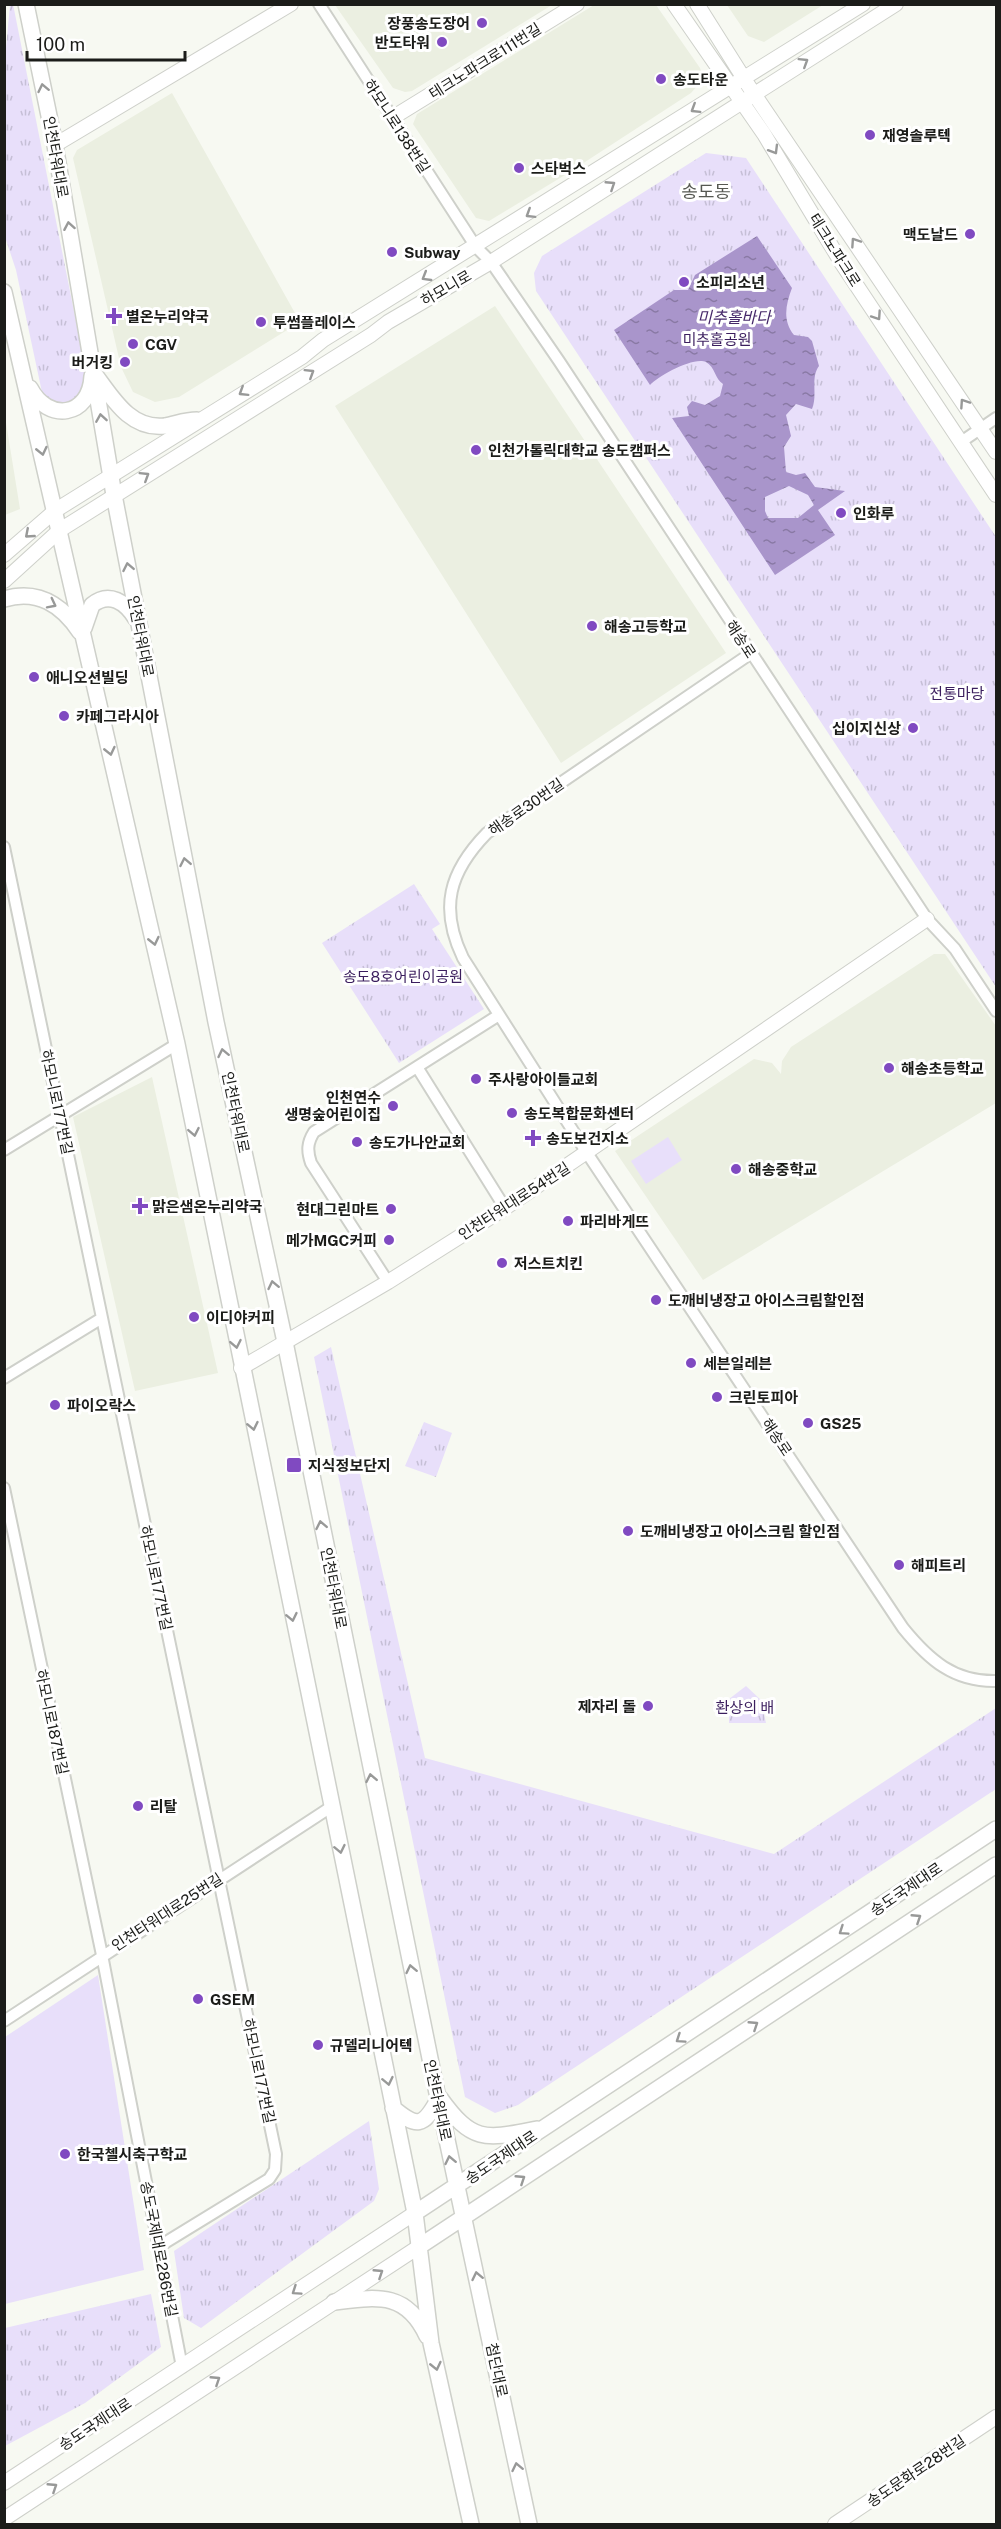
<svg xmlns="http://www.w3.org/2000/svg" width="1001" height="2529" font-family="'Public Sans','Noto Sans KR',sans-serif">
	<style>
		.built { fill: #ebefe1 }
		.park { fill: url(#park-tufts) }
		.pitch { fill: #e8dffa }
		.water { fill: url(#water-ripples); fill-rule: evenodd }
		.lines { fill: none; stroke-linecap: round; stroke-linejoin: round }
		.minor-casing { stroke: #ced0ca; stroke-width: 14 }
		.tertiary-casing { stroke: #ced0ca; stroke-width: 16 }
		.secondary-casing { stroke: #ced0ca; stroke-width: 18 }
		.minor { stroke: #fff; stroke-width: 10 }
		.tertiary { stroke: #fff; stroke-width: 14 }
		.secondary { stroke: #fff; stroke-width: 15 }
		.oneway { stroke: #989998 }
		.poi-dot { fill: #804ac1; stroke: #fff; stroke-width: 2 }
		.labels { text-anchor: middle; dominant-baseline: central; stroke-width: 6; stroke-linejoin: round; paint-order: stroke }
		.poi-label { font-size: 15px; font-weight: bold; fill: #1b1c19; stroke: #fff; text-anchor: start }
		.street-label { font-size: 15px; fill: #1b1c19; stroke: #fff }
		.park-label { font-size: 15px; fill: #3b1e5e; stroke: #fff }
		.water-label { font-size: 16px; font-style: italic; fill: #46296a; stroke: #fff }
		.quarter-label { font-size: 18px; fill: #565852; stroke: #fff }
	</style>
	<defs>
		<pattern id="park-tufts" width="24" height="20" patternUnits="userSpaceOnUse" patternTransform="scale(1.5)"><rect width="24" height="20" fill="#e8dffa"/><path d="M3 7l-1-3M5 7V3M7 7l1-3M15 17l-1-3M17 17v-4M19 17l1-3" fill="none" stroke="#c6bfd6"/></pattern>
		<pattern id="water-ripples" width="26" height="14" patternUnits="userSpaceOnUse" patternTransform="scale(1.5)"><rect width="26" height="14" fill="#a995cb"/><path d="M2 4q2-2 4 0t4 0M15 11q2-2 4 0t4 0" fill="none" stroke="#8979a4"/></pattern>
	</defs>
	<rect width="100%" height="100%" fill="#f7f9f2"/>
	<path class="built" d="M335,5H552L412,91L405,92L393,88Z
		M594,5H656L700,68L702,74L698,85L691,93L565,175L489,221L476,218L413,124L417,114Z
		M727,5H823L764,42L748,36Z
		M172,93L300,322L179,397L155,402L133,392L121,367L73,158L77,150Z
		M495,306L726,653L561,763L335,406Z
		M4,410L20,509L5,515H4Z
		M934,954H945L996,1026V1103L703,1280L615,1151L754,1059L772,1063L781,1074L782,1061L791,1047Z
		M152,1077L218,1373L135,1391L73,1117Z"/>
	<path class="park" d="M13,4L87,377L82,396L67,406L43,397L16,270L5,237L4,69L10,5Z
		M706,153L746,158L996,537V987L536,291L534,273L542,256Z
		M414,884L440,924L432,929L484,1009L399,1063L322,943Z
		M331,1347L425,1758L774,1854L996,1708V1789L518,2105L495,2113L465,2097L314,1357Z
		M424,1422L452,1433L436,1477L405,1466Z
		M746,1686L761,1700L766,1723H729V1699Z
		M369,2121L379,2189L374,2201L201,2328L184,2318L174,2251Z
		M151,2294L161,2347L85,2403L5,2446V2328Z"/>
	<path class="pitch" d="M668,1137L682,1160L646,1184L631,1161Z
		M98,1975L144,2270L5,2304V2037Z"/>
	<path class="water" d="M757,236L792,288C786,304 782,320 794,335L808,337L812,341L819,366C810,378 818,395 812,409L796,404L786,415L791,436L784,447L786,472L796,475L805,473L815,487L845,491L818,510L835,535L775,575L672,418L689,416L687,407L692,401L705,405L720,396L723,384C715,379 715,367 706,362C694,356 658,376 650,385L614,330L674,290H688L695,275ZM789,486L808,495L814,505L798,518H768L765,511V497Z"/>
	<g class="lines">
		<g class="minor-casing">
			<path id="minor" d="M319,4L476,247L491,262L559,361L927,919L955,949L996,1011
				M961,442L996,418
				M750,654L487,833C449,872 439,908 463,958L587,1153L903,1628C929,1660 954,1682 996,1681
				M4,847L276,2154L275,2170L269,2179L158,2247
				M417,1067L505,1208
				M4,1150L177,1044
				M388,1282L311,1163C307,1151 307,1143 314,1132L499,1015
				M4,1378L102,1318
				M4,1488L102,1955L182,2367
				M4,2021L331,1807"/>
		</g>
		<g class="tertiary-casing">
			<path id="tertiary" d="M674,4L764,134L841,262L996,495
				M697,4L748,85L996,452
				M392,118L577,4
				M55,145L291,4
				M4,555L56,510L302,357L323,340L863,4
				M4,581L60,530L371,335L388,322L491,262L896,4
				M241,1368L388,1282L505,1208L927,919
				M4,2483L415,2213
				M4,2519L420,2246
				M835,2524L996,2417"/>
		</g>
		<g class="secondary-casing">
			<path id="secondary" d="M26,4L55,145L114,495L216,1022L285,1342L437,2093L529,2524
				M4,292L177,1044L415,2213L431,2343L471,2524
				M96,376C113,399 131,430 165,426C176,424 185,420 197,420
				M30,388C48,423 90,417 92,376
				M4,599C38,589 62,605 80,632
				M84,628L92,605C109,591 126,602 136,619
				M440,2098C473,2144 486,2139 537,2129
				M393,2108C417,2128 423,2127 438,2100
				M415,2213L996,1829
				M420,2246L996,1865
				M334,2302C377,2297 406,2291 427,2336"/>
		</g>
		<use href="#minor" class="minor"/>
		<use href="#tertiary" class="tertiary"/>
		<use href="#secondary" class="secondary"/>
	</g>
	<defs><path id="oneway-chevron" d="M-2-3.5L2.5 0L-2 3.5" fill="none" stroke-width="1.6" stroke-linecap="round" stroke-linejoin="round" transform="scale(1.5)"/></defs>
	<g class="oneway">
		<use href="#oneway-chevron" transform="translate(804 62) rotate(-32)"/>
		<use href="#oneway-chevron" transform="translate(43 88) rotate(-102)"/>
		<use href="#oneway-chevron" transform="translate(695 109) rotate(148)"/>
		<use href="#oneway-chevron" transform="translate(774 150) rotate(59)"/>
		<use href="#oneway-chevron" transform="translate(611 185) rotate(-33)"/>
		<use href="#oneway-chevron" transform="translate(530 214) rotate(148)"/>
		<use href="#oneway-chevron" transform="translate(69 226) rotate(-100)"/>
		<use href="#oneway-chevron" transform="translate(855 242) rotate(-124)"/>
		<use href="#oneway-chevron" transform="translate(426 277) rotate(149)"/>
		<use href="#oneway-chevron" transform="translate(877 316) rotate(56)"/>
		<use href="#oneway-chevron" transform="translate(310 373) rotate(-32)"/>
		<use href="#oneway-chevron" transform="translate(243 392) rotate(148)"/>
		<use href="#oneway-chevron" transform="translate(964 403) rotate(-124)"/>
		<use href="#oneway-chevron" transform="translate(101 418) rotate(-99)"/>
		<use href="#oneway-chevron" transform="translate(42 451) rotate(77)"/>
		<use href="#oneway-chevron" transform="translate(145 476) rotate(-32)"/>
		<use href="#oneway-chevron" transform="translate(29 534) rotate(139)"/>
		<use href="#oneway-chevron" transform="translate(128 567) rotate(-101)"/>
		<use href="#oneway-chevron" transform="translate(52 604) rotate(27)"/>
		<use href="#oneway-chevron" transform="translate(110 751) rotate(77)"/>
		<use href="#oneway-chevron" transform="translate(185 862) rotate(-101)"/>
		<use href="#oneway-chevron" transform="translate(154 941) rotate(77)"/>
		<use href="#oneway-chevron" transform="translate(223 1053) rotate(-102)"/>
		<use href="#oneway-chevron" transform="translate(194 1132) rotate(79)"/>
		<use href="#oneway-chevron" transform="translate(273 1285) rotate(-102)"/>
		<use href="#oneway-chevron" transform="translate(236 1344) rotate(79)"/>
		<use href="#oneway-chevron" transform="translate(253 1426) rotate(78)"/>
		<use href="#oneway-chevron" transform="translate(321 1525) rotate(-101)"/>
		<use href="#oneway-chevron" transform="translate(292 1617) rotate(78)"/>
		<use href="#oneway-chevron" transform="translate(371 1778) rotate(-101)"/>
		<use href="#oneway-chevron" transform="translate(340 1849) rotate(78)"/>
		<use href="#oneway-chevron" transform="translate(917 1918) rotate(-33)"/>
		<use href="#oneway-chevron" transform="translate(843 1931) rotate(146)"/>
		<use href="#oneway-chevron" transform="translate(411 1969) rotate(-102)"/>
		<use href="#oneway-chevron" transform="translate(754 2025) rotate(-33)"/>
		<use href="#oneway-chevron" transform="translate(680 2039) rotate(146)"/>
		<use href="#oneway-chevron" transform="translate(388 2081) rotate(78)"/>
		<use href="#oneway-chevron" transform="translate(450 2160) rotate(-102)"/>
		<use href="#oneway-chevron" transform="translate(521 2179) rotate(-33)"/>
		<use href="#oneway-chevron" transform="translate(379 2273) rotate(-33)"/>
		<use href="#oneway-chevron" transform="translate(477 2276) rotate(-102)"/>
		<use href="#oneway-chevron" transform="translate(296 2291) rotate(146)"/>
		<use href="#oneway-chevron" transform="translate(436 2366) rotate(77)"/>
		<use href="#oneway-chevron" transform="translate(216 2380) rotate(-33)"/>
		<use href="#oneway-chevron" transform="translate(517 2467) rotate(-102)"/>
		<use href="#oneway-chevron" transform="translate(53 2487) rotate(-33)"/>
	</g>
	<g class="poi-dot">
		<circle cx="482" cy="23" r="6"/>
		<circle cx="442" cy="42" r="6"/>
		<circle cx="661" cy="79" r="6"/>
		<circle cx="870" cy="135" r="6"/>
		<circle cx="519" cy="168" r="6"/>
		<circle cx="970" cy="234" r="6"/>
		<circle cx="392" cy="252" r="6"/>
		<circle cx="684" cy="282" r="6"/>
		<path d="M111 307h6v6h6v6h-6v6h-6v-6h-6v-6h6z"/>
		<circle cx="261" cy="322" r="6"/>
		<circle cx="133" cy="344" r="6"/>
		<circle cx="125" cy="362" r="6"/>
		<circle cx="476" cy="450" r="6"/>
		<circle cx="841" cy="513" r="6"/>
		<circle cx="592" cy="626" r="6"/>
		<circle cx="34" cy="677" r="6"/>
		<circle cx="64" cy="716" r="6"/>
		<circle cx="913" cy="728" r="6"/>
		<circle cx="889" cy="1068" r="6"/>
		<circle cx="476" cy="1079" r="6"/>
		<circle cx="393" cy="1106" r="6"/>
		<circle cx="512" cy="1113" r="6"/>
		<path d="M530 1129h6v6h6v6h-6v6h-6v-6h-6v-6h6z"/>
		<circle cx="357" cy="1142" r="6"/>
		<circle cx="736" cy="1169" r="6"/>
		<path d="M137 1197h6v6h6v6h-6v6h-6v-6h-6v-6h6z"/>
		<circle cx="391" cy="1209" r="6"/>
		<circle cx="568" cy="1221" r="6"/>
		<circle cx="389" cy="1240" r="6"/>
		<circle cx="502" cy="1263" r="6"/>
		<circle cx="656" cy="1300" r="6"/>
		<circle cx="194" cy="1317" r="6"/>
		<circle cx="691" cy="1363" r="6"/>
		<circle cx="717" cy="1397" r="6"/>
		<circle cx="55" cy="1405" r="6"/>
		<circle cx="808" cy="1423" r="6"/>
		<rect x="286" y="1457" width="16" height="16" rx="3"/>
		<circle cx="628" cy="1531" r="6"/>
		<circle cx="899" cy="1565" r="6"/>
		<circle cx="648" cy="1706" r="6"/>
		<circle cx="138" cy="1806" r="6"/>
		<circle cx="198" cy="1999" r="6"/>
		<circle cx="318" cy="2045" r="6"/>
		<circle cx="65" cy="2154" r="6"/>
	</g>
	<g class="labels">
		<g class="poi-label">
			<text x="470" y="23" text-anchor="end">장풍송도장어</text>
			<text x="430" y="42" text-anchor="end">반도타워</text>
			<text x="673" y="79">송도타운</text>
			<text x="882" y="135">재영솔루텍</text>
			<text x="531" y="168">스타벅스</text>
			<text x="958" y="234" text-anchor="end">맥도날드</text>
			<text x="404" y="252">Subway</text>
			<text x="696" y="282">소피리소년</text>
			<text x="126" y="316">별온누리약국</text>
			<text x="273" y="322">투썸플레이스</text>
			<text x="145" y="344">CGV</text>
			<text x="113" y="362" text-anchor="end">버거킹</text>
			<text x="488" y="450">인천가톨릭대학교 송도캠퍼스</text>
			<text x="853" y="513">인화루</text>
			<text x="604" y="626">해송고등학교</text>
			<text x="46" y="677">애니오션빌딩</text>
			<text x="76" y="716">카페그라시아</text>
			<text x="901" y="728" text-anchor="end">십이지신상</text>
			<text x="901" y="1068">해송초등학교</text>
			<text x="488" y="1079">주사랑아이들교회</text>
			<text x="381" y="1097" text-anchor="end">인천연수<tspan x="381" dy="17">생명숲어린이집</tspan></text>
			<text x="524" y="1113">송도복합문화센터</text>
			<text x="546" y="1138">송도보건지소</text>
			<text x="369" y="1142">송도가나안교회</text>
			<text x="748" y="1169">해송중학교</text>
			<text x="152" y="1206">맑은샘온누리약국</text>
			<text x="379" y="1209" text-anchor="end">현대그린마트</text>
			<text x="580" y="1221">파리바게뜨</text>
			<text x="377" y="1240" text-anchor="end">메가MGC커피</text>
			<text x="514" y="1263">저스트치킨</text>
			<text x="668" y="1300">도깨비냉장고 아이스크림할인점</text>
			<text x="206" y="1317">이디야커피</text>
			<text x="703" y="1363">세븐일레븐</text>
			<text x="729" y="1397">크린토피아</text>
			<text x="67" y="1405">파이오락스</text>
			<text x="820" y="1423">GS25</text>
			<text x="308" y="1465">지식정보단지</text>
			<text x="640" y="1531">도깨비냉장고 아이스크림 할인점</text>
			<text x="911" y="1565">해피트리</text>
			<text x="636" y="1706" text-anchor="end">제자리 돌</text>
			<text x="150" y="1806">리탈</text>
			<text x="210" y="1999">GSEM</text>
			<text x="330" y="2045">규델리니어텍</text>
			<text x="77" y="2154">한국첼시축구학교</text>
		</g>
		<g class="street-label">
			<text transform="translate(485 61) rotate(-32)">테크노파크로111번길</text>
			<text transform="translate(397 126) rotate(57)">하모니로138번길</text>
			<text transform="translate(56 157) rotate(80)">인천타워대로</text>
			<text transform="translate(835 250) rotate(58)">테크노파크로</text>
			<text transform="translate(446 288) rotate(-30)">하모니로</text>
			<text transform="translate(141 636) rotate(79)">인천타워대로</text>
			<text transform="translate(741 639) rotate(57)">해송로</text>
			<text transform="translate(526 807) rotate(-35)">해송로30번길</text>
			<text transform="translate(57 1102) rotate(78)">하모니로177번길</text>
			<text transform="translate(236 1112) rotate(78)">인천타워대로</text>
			<text transform="translate(514 1201) rotate(-33)">인천타워대로54번길</text>
			<text transform="translate(777 1437) rotate(56)">해송로</text>
			<text transform="translate(156 1578) rotate(78)">하모니로177번길</text>
			<text transform="translate(334 1588) rotate(79)">인천타워대로</text>
			<text transform="translate(52 1722) rotate(78)">하모니로187번길</text>
			<text transform="translate(906 1889) rotate(-34)">송도국제대로</text>
			<text transform="translate(167 1912) rotate(-33)">인천타워대로25번길</text>
			<text transform="translate(259 2071) rotate(78)">하모니로177번길</text>
			<text transform="translate(438 2100) rotate(78)">인천타워대로</text>
			<text transform="translate(501 2157) rotate(-34)">송도국제대로</text>
			<text transform="translate(159 2249) rotate(79)">송도국제대로286번길</text>
			<text transform="translate(497 2370) rotate(78)">첨단대로</text>
			<text transform="translate(95 2424) rotate(-33)">송도국제대로</text>
			<text transform="translate(916 2471) rotate(-34)">송도문화로28번길</text>
		</g>
		<g class="park-label">
			<text x="717" y="339">미추홀공원</text>
			<text x="957" y="693">전통마당</text>
			<text x="403" y="976">송도8호어린이공원</text>
			<text x="745" y="1707">환상의 배</text>
		</g>
		<g class="water-label">
			<text x="734" y="317">미추홀바다</text>
		</g>
		<g class="quarter-label">
			<text x="706" y="191">송도동</text>
		</g>
	</g>
	<rect width="1001" height="2529" fill="none" stroke="#1b1c19" stroke-width="12"/>
	<path d="M27 51v9h158v-9" fill="none" stroke="#1b1c19" stroke-width="3"/>
	<text x="36" y="51" font-size="18" fill="#1b1c19" stroke="#ffffff" stroke-width="4.5" paint-order="stroke">100 m</text>
</svg>
